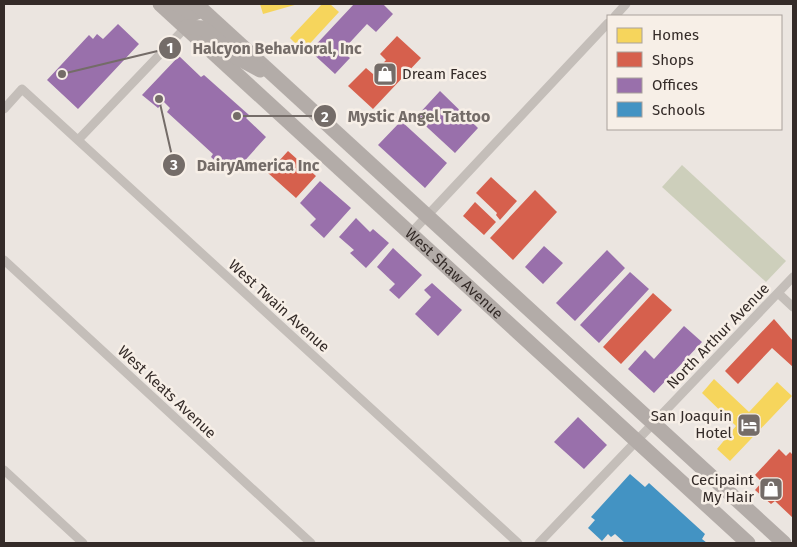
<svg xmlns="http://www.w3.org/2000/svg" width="797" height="547" font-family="'Fira Sans',sans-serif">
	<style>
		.green { fill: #cdcfbb }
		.homes { fill: #f6d55c }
		.shops { fill: #d6604d }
		.offices { fill: #9970ab }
		.schools { fill: #4393c3 }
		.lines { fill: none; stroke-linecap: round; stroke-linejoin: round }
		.minor { stroke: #c4beb9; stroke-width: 9 }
		.primary { stroke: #b3aca8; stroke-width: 15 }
		.labels { text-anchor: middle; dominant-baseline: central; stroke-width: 5; stroke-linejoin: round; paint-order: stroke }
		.poi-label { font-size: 15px; fill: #342b28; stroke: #f7efe7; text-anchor: end }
		.street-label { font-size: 15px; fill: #342b28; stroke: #f7efe7 }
		.leader { fill: none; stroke: #746c68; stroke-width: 2 }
		.callout-dot { fill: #746c68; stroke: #f7efe7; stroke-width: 2 }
		.mark-label { font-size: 15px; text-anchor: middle; font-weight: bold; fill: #fff }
		.callout-label { font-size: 16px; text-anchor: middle; font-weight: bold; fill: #746c68; stroke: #f7efe7; stroke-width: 5; stroke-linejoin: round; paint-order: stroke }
	</style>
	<rect width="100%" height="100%" fill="#ebe5e0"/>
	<path class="green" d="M682,165L786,261L766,282L662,187Z"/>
	<path class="homes" d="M260,4H298L263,14Z
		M322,4H330L339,12L303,51L290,38Z
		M714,379L749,412L777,382L792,396L730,461L717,449L736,426L702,393Z"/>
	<path class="shops" d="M397,36L421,58L373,109L348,86L366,68L373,74L386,60L380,54Z
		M288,151L316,176L296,198L268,173Z
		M491,177L517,201L500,220L496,215L497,213L476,193Z
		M535,190L557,212L513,260L490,238Z
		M475,202L496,222L484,235L463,216Z
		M653,293L672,310L621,364L603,347Z
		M774,319L793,341V367L772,348L738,384L725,371Z
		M779,449L786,456L790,452L793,455V518L775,501L771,504L755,490L762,482L755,475Z"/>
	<path class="offices" d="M354,4H383L393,14L376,32L367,24L342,51L350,58L335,74L310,51Z
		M118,24L139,44L78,109L47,80L89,35L93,39L97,34L103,39Z
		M179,56L201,77L204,75L249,115L246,118L266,137L231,176L211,157L213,154L167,112L170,108L164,102L158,108L142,95Z
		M440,91L478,128L455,153L416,117Z
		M401,121L447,163L425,188L378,145Z
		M320,181L351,208L324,238L310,225L316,219L300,203Z
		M356,218L370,232L373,229L389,243L366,268L350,253L354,250L339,237Z
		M544,246L563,263L543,284L525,267Z
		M393,248L422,275L399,299L389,290L395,284L377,267Z
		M607,250L625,268L575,321L556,303Z
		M630,272L649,289L599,343L580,325Z
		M432,283L462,310L438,336L415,314L431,297L424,290Z
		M684,326L702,342L654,393L628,369L645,350L654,359Z
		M578,417L607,445L584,469L554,442Z"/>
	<path class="schools" d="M630,474L645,487L649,483L705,534L702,539L707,543H625L615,534L611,537L608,534L602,541L588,528L595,520L591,517Z"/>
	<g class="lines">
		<path class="minor" d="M615,16L626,4
			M4,109L22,89L518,543
			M78,140L186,27
			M410,234L608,23
			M4,260L311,543
			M778,293L793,307
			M4,470L83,543
			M539,543L793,277"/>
		<g class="primary">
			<path id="s1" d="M160,4L748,543"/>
			<path d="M177,4L192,14L202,10"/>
			<path d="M196,4L784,543"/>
			<path d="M186,27L203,28L236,57L260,70"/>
		</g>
	</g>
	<defs>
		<g id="shop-square" transform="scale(1.25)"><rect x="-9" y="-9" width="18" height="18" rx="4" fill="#746c68" stroke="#f7efe7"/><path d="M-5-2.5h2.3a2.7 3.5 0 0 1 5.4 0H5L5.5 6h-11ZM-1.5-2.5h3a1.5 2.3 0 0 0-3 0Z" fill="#fff"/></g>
		<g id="hotel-square" transform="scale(1.25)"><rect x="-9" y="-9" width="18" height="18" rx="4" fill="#746c68" stroke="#f7efe7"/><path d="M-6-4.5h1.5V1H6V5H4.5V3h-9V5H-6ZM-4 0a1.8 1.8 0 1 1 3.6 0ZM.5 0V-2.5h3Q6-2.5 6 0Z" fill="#fff"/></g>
	</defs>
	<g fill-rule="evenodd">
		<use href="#shop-square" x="385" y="74"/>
		<use href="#hotel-square" x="749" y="425"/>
		<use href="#shop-square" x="771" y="489"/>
	</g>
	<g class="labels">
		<g class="poi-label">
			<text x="402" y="74" text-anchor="start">Dream Faces</text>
			<text x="732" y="416">San Joaquin<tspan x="732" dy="17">Hotel</tspan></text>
			<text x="754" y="480">Cecipaint<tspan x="754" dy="17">My Hair</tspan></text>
		</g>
		<g class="street-label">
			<text stroke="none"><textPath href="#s1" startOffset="399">West Shaw Avenue</textPath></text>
			<text transform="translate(279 306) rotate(42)">West Twain Avenue</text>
			<text transform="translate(718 336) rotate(-46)">North Arthur Avenue</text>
			<text transform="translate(167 392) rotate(43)">West Keats Avenue</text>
		</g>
	</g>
	<path class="leader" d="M62 74L170 48M237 116L325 116M159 99L174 165"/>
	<g class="callout-dot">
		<circle cx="62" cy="74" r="5"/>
		<circle cx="237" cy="116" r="5"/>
		<circle cx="159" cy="99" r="5"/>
		<circle cx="170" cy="48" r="12"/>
		<circle cx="325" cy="116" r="12"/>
		<circle cx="174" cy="165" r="12"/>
	</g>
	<g class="mark-label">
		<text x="170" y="53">1</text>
		<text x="325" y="122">2</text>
		<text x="174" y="170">3</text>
	</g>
	<g class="callout-label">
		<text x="277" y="54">Halcyon Behavioral, Inc</text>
		<text x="419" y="122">Mystic Angel Tattoo</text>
		<text x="258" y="171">DairyAmerica Inc</text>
	</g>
	<rect width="797" height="547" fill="none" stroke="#342b28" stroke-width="10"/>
	<rect x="607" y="15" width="175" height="115" fill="#f7efe7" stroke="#a9a19b"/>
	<rect x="617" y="28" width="25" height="15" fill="#f6d55c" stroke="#a9a19b"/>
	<text x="652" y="40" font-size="15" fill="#342b28">Homes</text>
	<rect x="617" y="52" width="25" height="15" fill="#d6604d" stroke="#a9a19b"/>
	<text x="652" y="65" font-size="15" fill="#342b28">Shops</text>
	<rect x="617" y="78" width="25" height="15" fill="#9970ab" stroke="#a9a19b"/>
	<text x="652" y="90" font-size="15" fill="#342b28">Offices</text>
	<rect x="617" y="102" width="25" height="15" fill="#4393c3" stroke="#a9a19b"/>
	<text x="652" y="115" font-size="15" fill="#342b28">Schools</text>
</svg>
